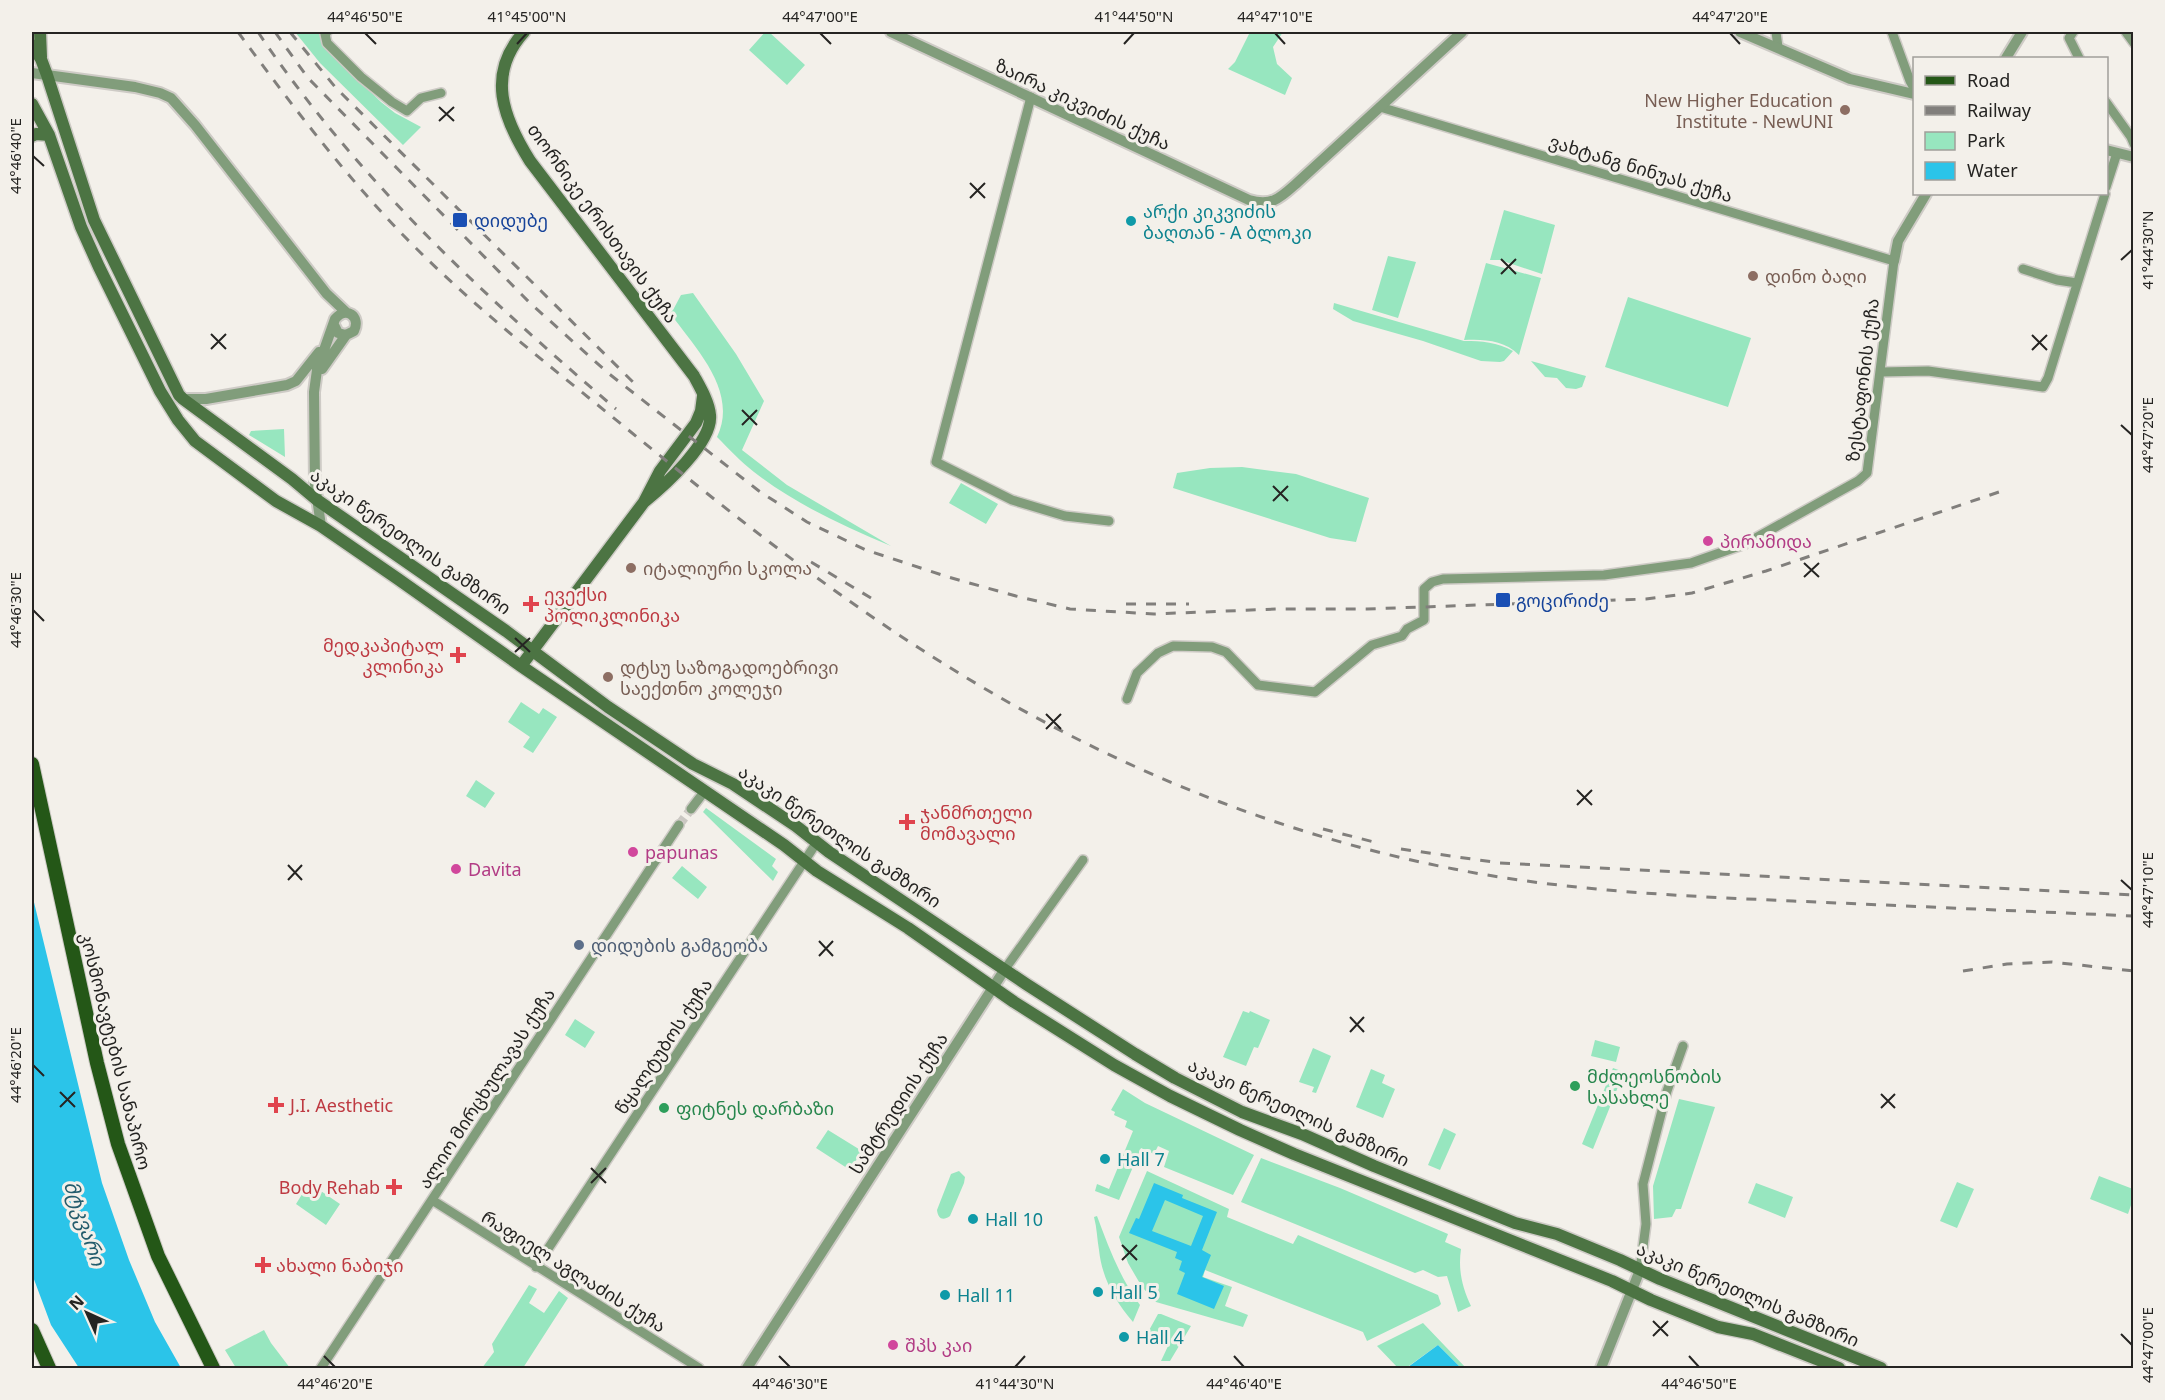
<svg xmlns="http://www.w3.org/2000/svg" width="2165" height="1400" font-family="'Noto Sans','Noto Sans Georgian',sans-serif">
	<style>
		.green { fill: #97e6bf }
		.water { fill: #2bc4e9; fill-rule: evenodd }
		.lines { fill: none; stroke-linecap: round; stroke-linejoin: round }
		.minor-tunnel { stroke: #cac7c2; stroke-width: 9; stroke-dasharray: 9 4.5; stroke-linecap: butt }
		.minor-casing { stroke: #cecbc6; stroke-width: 12 }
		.tertiary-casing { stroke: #cecbc6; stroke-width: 14 }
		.secondary-casing { stroke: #cecbc6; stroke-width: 15 }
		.primary-casing { stroke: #cecbc6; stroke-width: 16 }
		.minor { stroke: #819d7b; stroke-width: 9 }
		.tertiary { stroke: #819d7b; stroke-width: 10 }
		.secondary { stroke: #4c7443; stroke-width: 12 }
		.primary { stroke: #245717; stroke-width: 14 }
		.rail { stroke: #817f7c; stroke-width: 3; stroke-dasharray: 10 10; stroke-linecap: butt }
		.ticks { fill: none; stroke: #252422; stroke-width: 2 }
		.education-dot { fill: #8d6e63; stroke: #f3f0ea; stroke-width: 2 }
		.transit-dot { fill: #1a4fb4; stroke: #f3f0ea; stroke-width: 2 }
		.culture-dot { fill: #0f9aa8; stroke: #f3f0ea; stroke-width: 2 }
		.hotel-dot { fill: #d1479c; stroke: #f3f0ea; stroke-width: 2 }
		.health-dot { fill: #e0444e; stroke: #f3f0ea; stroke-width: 2 }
		.service-dot { fill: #5c6f8a; stroke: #f3f0ea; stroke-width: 2 }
		.leisure-dot { fill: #2e9e5b; stroke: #f3f0ea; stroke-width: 2 }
		.labels { text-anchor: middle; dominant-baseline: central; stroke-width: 6; stroke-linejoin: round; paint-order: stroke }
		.education-label { font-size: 18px; fill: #785e54; stroke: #f3f0ea; text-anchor: start }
		.street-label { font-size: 18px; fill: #252422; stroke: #f3f0ea }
		.culture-label { font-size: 18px; fill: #0d838f; stroke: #f3f0ea; text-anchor: start }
		.transit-label { font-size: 18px; fill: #164399; stroke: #f3f0ea; text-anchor: start }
		.hotel-label { font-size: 18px; fill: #b23c85; stroke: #f3f0ea; text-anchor: start }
		.health-label { font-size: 18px; fill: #be3a42; stroke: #f3f0ea; text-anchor: start }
		.service-label { font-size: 18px; fill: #4e5e75; stroke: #f3f0ea; text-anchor: start }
		.leisure-label { font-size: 18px; fill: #27864d; stroke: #f3f0ea; text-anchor: start }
		.water-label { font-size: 20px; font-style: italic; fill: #235c6c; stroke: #f3f0ea }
		.neatline { fill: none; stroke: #252422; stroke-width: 2 }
		.ticks-label { font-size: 15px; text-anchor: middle; fill: #252422 }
	</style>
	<rect width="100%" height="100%" fill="#f3f0ea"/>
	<path class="green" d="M295,32H319L328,50L381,102L395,113L421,127L403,145L320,63Z
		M765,32H769L805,65L787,85L749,50Z
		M1250,32H1283L1273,47L1277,64L1292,78L1285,95L1228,69L1235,62Z
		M1504,210L1555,225L1542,274L1500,260H1490Z
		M1388,256L1416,262L1398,318L1372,310Z
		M1486,263L1541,278L1519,355C1504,340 1484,339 1464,340Z
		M693,293L736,354L764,401L742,450L787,485L891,546C843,526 795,504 754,472C741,462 729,449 717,437C739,391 695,348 670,313L673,310L681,295Z
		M1628,297L1751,338L1728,407L1605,367Z
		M1334,303L1464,341C1482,341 1497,342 1513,351L1504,361L1500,362L1481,361L1423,341L1353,321L1333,309Z
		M1531,361L1586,376L1582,387L1576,389L1566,388L1557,378L1545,377Z
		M284,429L285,457L249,435L251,431Z
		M1242,467L1296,474L1369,498L1356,542L1330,538L1173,488L1177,473L1210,468Z
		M961,483L998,504L986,524L949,503Z
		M521,702L539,714L543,708L557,717L533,753L523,747L530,737L508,722Z
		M476,780L495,793L485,808L466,796Z
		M706,808L776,859L772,866L778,872L773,881L703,812Z
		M682,866L707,887L698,899L672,878Z
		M1243,1011L1249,1013L1250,1011L1270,1020L1258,1048L1254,1047L1246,1066L1223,1057Z
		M575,1019L595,1032L585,1048L565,1035Z
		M1595,1040L1620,1047L1616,1062L1591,1056Z
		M1313,1048L1331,1056L1316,1093L1312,1092L1314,1087L1299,1082Z
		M1613,1068L1624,1072L1593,1149L1582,1144Z
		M1371,1069L1385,1075L1382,1083L1395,1089L1383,1118L1356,1107Z
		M1123,1089L1145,1103L1254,1155L1233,1195L1164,1167L1169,1151L1158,1146L1154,1154L1141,1148L1119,1200L1095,1191L1097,1184L1109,1189L1133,1131L1125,1127L1127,1121L1114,1115L1115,1112L1111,1110Z
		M1679,1099L1715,1107L1681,1209H1676L1672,1217L1654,1219L1653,1186Z
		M1444,1128L1456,1134L1440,1170L1428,1165Z
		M828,1130L862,1151L850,1170L816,1148Z
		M1261,1158L1340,1188L1448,1234L1445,1242L1461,1249C1458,1270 1462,1287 1471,1306L1458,1312L1447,1276L1438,1277L1423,1270L1415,1273L1241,1202Z
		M959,1171L965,1177L964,1183L950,1216C943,1221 938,1219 937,1210L951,1174Z
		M1147,1171L1229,1209L1227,1217L1293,1244L1298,1235L1438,1295L1441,1304L1439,1306L1367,1341L1363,1332L1205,1270L1203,1277L1232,1287L1225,1306L1248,1315L1243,1327L1156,1302L1142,1287L1128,1263L1119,1237Z
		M2099,1176L2133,1189V1199L2128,1214L2090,1199Z
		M1957,1182L1974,1189L1957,1228L1940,1221Z
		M309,1183L340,1204L326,1225L296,1204Z
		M1756,1183L1793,1197L1785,1218L1748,1203Z
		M1097,1216C1109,1248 1120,1278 1140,1305L1133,1322C1115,1301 1102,1278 1099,1250C1097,1239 1097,1228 1094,1217Z
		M529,1285L537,1289L529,1303L544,1313L559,1291L568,1298L523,1368H482L494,1352L492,1344Z
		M1158,1314H1161L1191,1326L1170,1361H1161L1169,1344L1147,1334Z
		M1423,1323L1466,1368H1461L1438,1345L1406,1368H1398L1377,1346Z
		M264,1330L271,1343L290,1368H236L225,1350Z"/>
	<path class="water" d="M32,894L102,1183L129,1260L155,1322L181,1368H79L51,1325L32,1274Z
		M1154,1183L1183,1195L1182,1198L1217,1212L1202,1250L1211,1255L1202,1277L1224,1286L1214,1309L1177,1294L1185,1273L1179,1270L1182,1261L1175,1258L1177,1252L1129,1233L1136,1218L1139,1219ZM1165,1200L1203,1216L1191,1246L1152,1231Z
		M1438,1345L1461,1368L1408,1367Z"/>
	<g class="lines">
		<path class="minor-tunnel" d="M679,825L691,809"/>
		<g class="minor-casing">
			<path id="minor" d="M327,32L325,34L327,43L361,77L392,102L407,111L421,98L441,93
				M1776,32L1778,47
				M1892,32L1910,81L1914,88
				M2073,32L2069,38L2079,58
				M2126,32L2134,43
				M1031,97L936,462L1012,500L1065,516L1109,521
				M2106,102L2131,137L2134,144
				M2106,187L2117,153
				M2023,269L2057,280L2077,283
				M1881,372L1928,371L2043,387L2048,378L2105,194
				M1127,699L1137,673L1158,653L1173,646L1212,647L1226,652L1258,685L1315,692L1372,645L1402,636L1407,629L1424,620V589L1432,582L1443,579L1604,575L1691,563L1745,544L1858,481L1867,473L1894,261L1380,107
				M691,809L704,792
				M1005,969L1083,860
				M432,1200L699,1368
				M536,1267L817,842
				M1640,1270L1646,1224L1643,1184L1667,1091L1683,1046
				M321,1368L679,825"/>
		</g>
		<g class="tertiary-casing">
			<path id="tertiary" d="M891,32L1249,200C1273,207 1281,197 1298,182L1462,32
				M1740,32L1850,79L1914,94
				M2006,58L2022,32
				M32,73L135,87L160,93L171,98L195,125L326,293L346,312
				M2106,150L2134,157
				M1894,261L1898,241L1926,194
				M322,369L346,335
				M183,399H206L287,385L296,381L319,352
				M321,526L315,484L314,392L317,370L335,319C346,306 361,316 354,331L346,335L338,333L334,325
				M747,1368L1005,969
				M1601,1368L1640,1270"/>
		</g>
		<g class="secondary-casing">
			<path id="secondary" d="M40,32L41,57
				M524,32C486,74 503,118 530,161L694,376C700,387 709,402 710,415C713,442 664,486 644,502
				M32,45L41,59L47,75L94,220L179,395L183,399L292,479L317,500L506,631L608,707L693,764L733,784L796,826L829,852L1026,984L1135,1054L1175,1078L1242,1112L1302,1134L1374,1166L1515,1223L1557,1234L1620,1260L1660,1279L1881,1368
				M32,104L49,135L81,227L99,267L160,391L178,420L195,441L276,501L321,526L398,579L521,666L784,845L817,871L908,928L1014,1002L1114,1065L1170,1096L1240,1130L1294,1154L1612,1281L1651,1300L1718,1327L1753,1334L1839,1368
				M32,136L36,134L49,135
				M521,666L644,502L660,471L696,423L701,411L703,396"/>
		</g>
		<g class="primary-casing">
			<path id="primary" d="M32,764L97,1063L118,1144L158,1256L213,1368
				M32,1330L49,1368"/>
		</g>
		<use href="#minor" class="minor"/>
		<use href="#tertiary" class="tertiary"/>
		<use href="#secondary" class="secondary"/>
		<use href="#primary" class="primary"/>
		<path class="rail" d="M238,32C290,103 343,173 404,236C476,310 558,372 637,437C728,511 821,585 919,648C1082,754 1263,832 1454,869C1566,891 1680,896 1793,901C1906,906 2020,911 2134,916
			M258,32C355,177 484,296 616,409
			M275,32L308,78L530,303L608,373L759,491L807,522L866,550L948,577L1016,596L1070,609L1154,614L1277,609H1367L1646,599L1692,593L1766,571L1999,492
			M290,32L336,88L638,387
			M811,562L871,598
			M1126,604H1189
			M1323,829L1378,843
			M1401,849L1500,863L2134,895
			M1963,971L2007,964L2052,962L2134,971"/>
	</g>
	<path class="ticks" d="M365,33L376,44M820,33L831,44M1275,33L1285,44M1730,33L1740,44M517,44L527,33M1124,44L1134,33M439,107L454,121M439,121L454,107M33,156L44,166M970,183L985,198M970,198L985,183M1501,259L1516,274M2121,260L2132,250M1501,274L1516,259M211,334L226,349M2032,335L2047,350M211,349L226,334M2032,350L2047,335M742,410L757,425M742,425L757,410M2121,425L2132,435M1273,486L1288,501M1273,501L1288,486M1804,563L1819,577M1804,577L1819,563M33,610L44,621M515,638L530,652M515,652L530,638M1046,714L1061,729M1046,729L1061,714M1577,790L1592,805M1577,805L1592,790M288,865L302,880M288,880L302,865M2121,880L2132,890M819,941L833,956M819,956L833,941M1350,1017L1364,1032M1350,1032L1364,1017M33,1065L44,1076M60,1092L75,1107M1881,1094L1895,1108M60,1107L75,1092M1881,1108L1895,1094M591,1168L606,1183M591,1183L606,1168M1122,1245L1137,1260M1122,1260L1137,1245M1653,1321L1668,1336M2121,1334L2132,1345M1653,1336L1668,1321M324,1356L335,1367M779,1356L790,1367M1234,1356L1244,1367M1689,1356L1699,1367M1015,1367L1025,1356"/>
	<g class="education-dot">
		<circle cx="1845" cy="110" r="6"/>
		<circle cx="1753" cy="276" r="6"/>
		<circle cx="631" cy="568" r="6"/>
		<circle cx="608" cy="677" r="6"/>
	</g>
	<g class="transit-dot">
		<rect x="452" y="212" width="16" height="16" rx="3"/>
		<rect x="1495" y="592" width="16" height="16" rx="3"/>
	</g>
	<g class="culture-dot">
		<circle cx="1131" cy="221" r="6"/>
		<circle cx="1105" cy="1159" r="6"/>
		<circle cx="973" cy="1219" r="6"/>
		<circle cx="1098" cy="1292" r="6"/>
		<circle cx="945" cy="1295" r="6"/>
		<circle cx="1124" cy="1337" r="6"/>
	</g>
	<g class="hotel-dot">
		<circle cx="1708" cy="541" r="6"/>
		<circle cx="633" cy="852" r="6"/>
		<circle cx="456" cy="869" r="6"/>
		<circle cx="893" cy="1345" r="6"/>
	</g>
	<g class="health-dot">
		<path d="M528 595h6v6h6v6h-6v6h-6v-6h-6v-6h6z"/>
		<path d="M455 646h6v6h6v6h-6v6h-6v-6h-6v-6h6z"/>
		<path d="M904 813h6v6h6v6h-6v6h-6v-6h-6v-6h6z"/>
		<path d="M273 1096h6v6h6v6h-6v6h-6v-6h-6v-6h6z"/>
		<path d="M391 1178h6v6h6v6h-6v6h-6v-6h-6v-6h6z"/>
		<path d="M260 1256h6v6h6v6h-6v6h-6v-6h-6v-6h6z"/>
	</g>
	<circle class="service-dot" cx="579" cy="945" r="6"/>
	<g class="leisure-dot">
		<circle cx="1575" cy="1086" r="6"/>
		<circle cx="664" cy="1108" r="6"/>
	</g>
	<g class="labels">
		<g class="education-label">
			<text x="1833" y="100" text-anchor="end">New Higher Education<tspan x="1833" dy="21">Institute - NewUNI</tspan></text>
			<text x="1765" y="276">დინო ბაღი</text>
			<text x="643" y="568">იტალიური სკოლა</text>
			<text x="620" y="667">დტსუ საზოგადოებრივი<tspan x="620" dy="21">საექთნო კოლეჯი</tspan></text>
		</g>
		<g class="street-label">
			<text transform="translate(1083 104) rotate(25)">ზაირა კიკვიძის ქუჩა</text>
			<text transform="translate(1641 168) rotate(17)">ვახტანგ ნინუას ქუჩა</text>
			<text transform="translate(603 223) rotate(54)">თორნიკე ერისთავის ქუჩა</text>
			<text transform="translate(1862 380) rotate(-83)">ზესტაფონის ქუჩა</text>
			<text transform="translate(411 541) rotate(35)">აკაკი წერეთლის გამზირი</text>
			<text transform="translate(840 836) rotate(34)">აკაკი წერეთლის გამზირი</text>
			<text transform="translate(663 1046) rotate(-56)">წყალტუბოს ქუჩა</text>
			<text transform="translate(116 1051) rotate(76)">კოსმონავტების სანაპირო</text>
			<text transform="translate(486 1088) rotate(-57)">ალიო მირცხულავას ქუჩა</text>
			<text transform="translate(898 1103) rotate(-57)">სამტრედიის ქუჩა</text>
			<text transform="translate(1299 1112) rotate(24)">აკაკი წერეთლის გამზირი</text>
			<text transform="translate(574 1271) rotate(32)">რაფიელ აგლაძის ქუჩა</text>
			<text transform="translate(1748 1294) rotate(23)">აკაკი წერეთლის გამზირი</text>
		</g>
		<g class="culture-label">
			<text x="1143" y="211">არქი კიკვიძის<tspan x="1143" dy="21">ბაღთან - A ბლოკი</tspan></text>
			<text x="1117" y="1159">Hall 7</text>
			<text x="985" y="1219">Hall 10</text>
			<text x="1110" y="1292">Hall 5</text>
			<text x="957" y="1295">Hall 11</text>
			<text x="1136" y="1337">Hall 4</text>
		</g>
		<g class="transit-label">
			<text x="474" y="220">დიდუბე</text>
			<text x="1516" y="600">გოცირიძე</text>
		</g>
		<g class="hotel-label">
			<text x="1720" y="541">პირამიდა</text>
			<text x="645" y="852">papunas</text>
			<text x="468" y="869">Davita</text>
			<text x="905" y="1345">შპს კაი</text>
		</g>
		<g class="health-label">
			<text x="544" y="594">ევექსი<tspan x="544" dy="21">პოლიკლინიკა</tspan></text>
			<text x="444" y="645" text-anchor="end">მედკაპიტალ<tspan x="444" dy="21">კლინიკა</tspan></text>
			<text x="920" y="812">ჯანმრთელი<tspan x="920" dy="21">მომავალი</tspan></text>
			<text x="290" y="1105">J.I. Aesthetic</text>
			<text x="380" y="1187" text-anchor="end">Body Rehab</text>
			<text x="276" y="1265">ახალი ნაბიჯი</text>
		</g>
		<g class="service-label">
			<text x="591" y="945">დიდუბის გამგეობა</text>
		</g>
		<g class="leisure-label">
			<text x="1587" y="1076">მძლეოსნობის<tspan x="1587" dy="21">სასახლე</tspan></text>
			<text x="676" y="1108">ფიტნეს დარბაზი</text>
		</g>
		<g class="water-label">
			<text transform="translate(85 1223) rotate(71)">მტკვარი</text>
		</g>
	</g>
	<rect width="2165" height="1400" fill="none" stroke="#f3f0ea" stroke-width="66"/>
	<rect x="1913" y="57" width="195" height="138" fill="#f3f0ea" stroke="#a19e9a" stroke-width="1.5"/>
	<rect x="1925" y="76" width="30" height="9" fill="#245717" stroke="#a19e9a" stroke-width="1.5"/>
	<text x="1967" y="87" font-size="18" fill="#252422">Road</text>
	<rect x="1925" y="106" width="30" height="9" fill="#817f7c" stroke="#a19e9a" stroke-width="1.5"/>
	<text x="1967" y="117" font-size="18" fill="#252422">Railway</text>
	<rect x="1925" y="132" width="30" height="18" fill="#97e6bf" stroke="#a19e9a" stroke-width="1.5"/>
	<text x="1967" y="147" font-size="18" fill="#252422">Park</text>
	<rect x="1925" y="162" width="30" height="18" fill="#2bc4e9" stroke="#a19e9a" stroke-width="1.5"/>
	<text x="1967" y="177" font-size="18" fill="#252422">Water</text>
	<g transform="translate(87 1313) rotate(315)" stroke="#f3f0ea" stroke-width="4.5" paint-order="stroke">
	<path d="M0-4.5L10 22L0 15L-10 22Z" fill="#252422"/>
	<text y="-9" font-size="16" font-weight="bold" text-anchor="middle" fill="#252422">N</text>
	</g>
	<rect x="33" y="33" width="2099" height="1334" class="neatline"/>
	<g class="ticks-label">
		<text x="365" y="22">44°46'50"E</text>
		<text x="527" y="22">41°45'00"N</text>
		<text x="820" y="22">44°47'00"E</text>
		<text x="1134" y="22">41°44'50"N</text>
		<text x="1275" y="22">44°47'10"E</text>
		<text x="1730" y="22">44°47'20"E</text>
		<text transform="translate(16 156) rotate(-90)" y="5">44°46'40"E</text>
		<text transform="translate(2148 250) rotate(-90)" y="5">41°44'30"N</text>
		<text transform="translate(2148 435) rotate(-90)" y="5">44°47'20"E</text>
		<text transform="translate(16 610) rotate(-90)" y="5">44°46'30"E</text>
		<text transform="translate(2148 890) rotate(-90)" y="5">44°47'10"E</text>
		<text transform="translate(16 1065) rotate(-90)" y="5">44°46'20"E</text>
		<text transform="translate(2148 1345) rotate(-90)" y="5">44°47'00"E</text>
		<text x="335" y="1389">44°46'20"E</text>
		<text x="790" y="1389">44°46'30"E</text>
		<text x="1015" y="1389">41°44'30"N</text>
		<text x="1244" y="1389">44°46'40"E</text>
		<text x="1699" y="1389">44°46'50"E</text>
	</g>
</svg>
